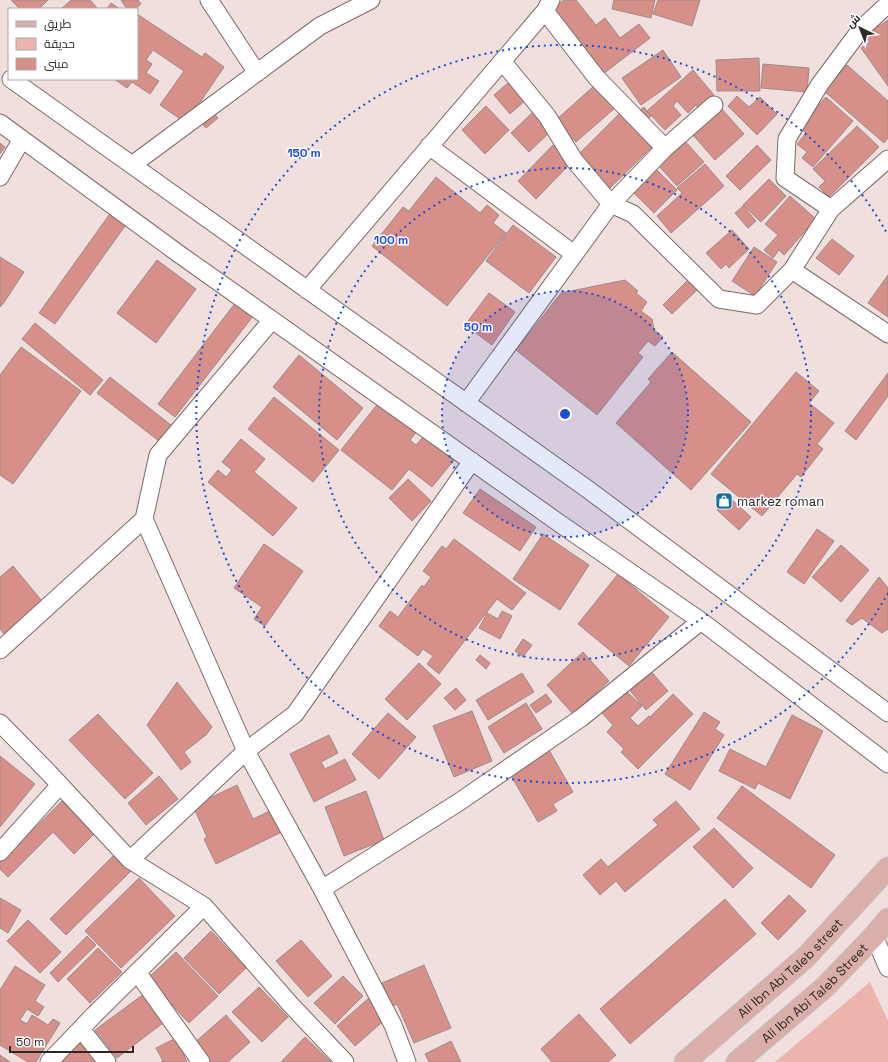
<svg xmlns="http://www.w3.org/2000/svg" width="888" height="1062" font-family="'Space Grotesk',Cairo,sans-serif">
	<style>
		.green { fill: #edb4ae }
		.building { fill: #d79089; stroke: #9b8b8a }
		.lines { fill: none; stroke-linecap: round; stroke-linejoin: round }
		.minor-casing { stroke: #7a6b69; stroke-width: 19 }
		.major-casing { stroke: #c4c3c2; stroke-width: 23 }
		.minor { stroke: #fff; stroke-width: 17 }
		.major { stroke: #daafaa; stroke-width: 21 }
		.ring { fill: none; stroke: #1d4ed8; stroke-width: 2; stroke-dasharray: 2 4 }
		.labels { text-anchor: middle; dominant-baseline: central; stroke-width: 3; stroke-linejoin: round; paint-order: stroke }
		.poi-label { font-size: 13px; fill: #2d2726; stroke: #fff; text-anchor: start }
		.street-label { font-size: 13px; fill: #2d2726; stroke: #fff }
		.centre { fill: #1d4ed8; stroke: #fff; stroke-width: 2 }
		.ring-label { font-size: 12px; text-anchor: middle; font-weight: bold; fill: #1d4ed8; stroke: #fff; stroke-width: 3; stroke-linejoin: round; paint-order: stroke }
	</style>
	<rect width="100%" height="100%" fill="#f0dfdd"/>
	<path class="green" d="M870,982L888,1021V1062H775Z"/>
	<path class="building" d="M11,0H48L39,9H20Z
		M71,0H90L98,9H61Z
		M121,0H138L141,4L134,9H127Z
		M564,0H576L596,25L605,18L620,38L639,24L650,38L603,74L552,9Z
		M614,0H655L651,18L612,9Z
		M658,0H700L692,26L653,14Z
		M111,3L120,9H107Z
		M137,14L202,57L205,53L224,67L186,123L160,105L184,71L153,50L146,60L152,64L146,73L159,81L150,94L132,82L127,88L114,79H137Z
		M888,20V86L861,48L870,42L865,36Z
		M663,50L681,77L641,105L622,78Z
		M759,58L760,91H717L716,60Z
		M763,64L809,68L807,92L761,88Z
		M847,65L888,101V138L884,143L824,91Z
		M693,70L714,95L699,109L696,105L688,113L677,101L673,106L681,115L665,130L647,111Z
		M509,82L526,100L510,114L494,95Z
		M595,85L615,108L576,142L556,120Z
		M737,96L749,107L760,97L777,114L757,135L728,106Z
		M826,97L853,121L813,167L802,158L807,152L797,144L806,133L799,127Z
		M486,106L509,130L485,154L462,130Z
		M644,107L651,116L645,121L638,112Z
		M721,108L744,134L715,160L692,134Z
		M623,110L656,143L610,188L577,156Z
		M534,111L552,130L529,152L511,133Z
		M213,112L218,118L206,128L201,122Z
		M857,126L879,147L829,197L819,187L825,181L813,169Z
		M683,139L704,162L677,186L656,163Z
		M0,143L5,147L0,154Z
		M553,145L571,163L536,199L518,181Z
		M757,145L771,160L740,190L726,176Z
		M705,164L724,186L671,233L657,216L682,193L677,188Z
		M655,168L677,190L654,213L632,191Z
		M436,177L480,213L487,205L499,215L493,223L506,233L447,306L372,246L403,207L409,211Z
		M769,179L786,196L761,222L743,205Z
		M790,196L816,219L784,255L779,250L773,258L764,250L778,235L765,224Z
		M743,206L756,221L748,228L735,213Z
		M114,208L130,219L55,324L39,313Z
		M513,225L556,257L529,293L486,261Z
		M732,230L749,249L729,268L726,264L721,269L706,253Z
		M832,239L854,256L839,275L816,258Z
		M754,247L777,262L755,296L732,281Z
		M0,257L24,272L3,304L0,307Z
		M157,260L196,289L156,343L117,313Z
		M888,275V317L868,303Z
		M625,280L638,291L636,293L647,302L641,311L652,319L654,330L663,337L655,346L648,341L638,353L643,357L597,415L516,350L561,293Z
		M688,280L697,290L672,314L663,305Z
		M489,293L515,312L492,345L465,325Z
		M236,302L254,315L175,417L158,404Z
		M35,323L103,380L90,395L22,339Z
		M21,347L81,391L13,484L0,475V375Z
		M672,352L751,422L691,490L616,423L651,382L648,379Z
		M299,355L363,408L337,440L273,387Z
		M796,372L819,391L809,403L834,423L817,444L823,449L801,477L797,474L762,516L711,474Z
		M888,373V396L856,440L845,431Z
		M110,377L176,429L164,445L97,393Z
		M274,397L339,450L313,482L248,429Z
		M380,401L417,431L410,440L416,445L424,436L454,460L432,487L409,469L392,490L341,450Z
		M241,439L265,459L254,472L297,508L273,536L208,482L218,470L226,477L232,470L222,462Z
		M408,479L431,501L412,521L389,498Z
		M480,489L536,527L520,551L463,513Z
		M725,500L729,503L732,500L751,517L739,530L717,510Z
		M817,529L834,541L804,584L787,572Z
		M543,534L589,565L560,610L513,579Z
		M454,539L526,593L512,610L497,599L439,674L427,664L433,656L423,649L418,656L379,626L390,611L398,617L422,585L424,587L431,577L423,571L442,546L446,549Z
		M264,544L303,571L265,626L254,619L262,607L234,588Z
		M841,545L869,570L841,602L812,577Z
		M13,566L42,601L4,634L0,629V577Z
		M618,574L669,617L629,666L578,624Z
		M879,577L888,588V629L882,633L862,618L852,625L846,621Z
		M502,611L512,616L500,639L479,628L487,613L498,619Z
		M523,639L532,645L523,657L515,651Z
		M583,652L609,681L573,714L547,685Z
		M480,655L490,663L486,669L476,660Z
		M419,663L441,684L407,720L385,699Z
		M650,670L668,691L646,710L628,688Z
		M522,673L534,692L488,720L476,700Z
		M177,682L212,727L206,735L184,752L191,762L181,770L147,725Z
		M456,688L466,700L455,710L444,698Z
		M624,689L642,706L630,718L638,726L649,716L650,717L673,694L693,714L638,769L621,752L624,749L607,732L613,725L601,712Z
		M546,694L552,702L536,713L530,705Z
		M526,703L542,729L504,753L488,727Z
		M472,711L492,761L454,777L433,726Z
		M704,712L720,722L715,729L724,735L690,790L665,774Z
		M388,713L416,737L379,779L352,754Z
		M98,714L153,773L125,799L69,740Z
		M792,715L823,731L790,799L758,783L755,789L719,771L730,749L766,767Z
		M329,735L338,753L321,762L325,769L345,759L356,780L314,802L290,754Z
		M549,750L573,792L553,804L557,811L538,822L510,774Z
		M0,756L35,784L0,827Z
		M159,776L178,799L146,825L128,803Z
		M237,785L253,819L274,809L284,831L216,864L204,839L207,837L193,806Z
		M742,786L835,855L811,888L717,818Z
		M366,791L384,840L344,856L325,807Z
		M62,801L94,834L74,854L53,832L8,877L0,869V862Z
		M676,801L700,829L625,892L616,881L600,895L583,875L601,859L608,867L658,825L653,820Z
		M714,828L753,868L733,888L693,847Z
		M116,853L132,870L66,935L50,919Z
		M139,878L175,916L121,968L85,931Z
		M789,895L806,911L778,940L761,923Z
		M0,898L21,910L8,933L0,928Z
		M725,899L756,934L630,1044L600,1009Z
		M28,920L61,952L40,973L7,941Z
		M211,931L246,968L219,994L184,958Z
		M87,936L96,945L58,982L50,973Z
		M301,940L332,976L308,997L276,961Z
		M98,948L122,972L90,1003L67,979Z
		M176,952L218,996L189,1023L147,979Z
		M424,965L451,1028L414,1043L397,1004L392,1007L382,983Z
		M15,966L45,985L35,1001L44,1007L38,1016L27,1009L20,1020L27,1024L32,1015L48,1025L53,1019L60,1023L36,1062H28L0,1045V990Z
		M343,976L363,996L335,1024L314,1003Z
		M259,987L288,1017L262,1042L232,1012Z
		M148,991L154,1000L149,1004L163,1023L117,1058L95,1030Z
		M370,997L388,1017L355,1046L337,1026Z
		M579,1014L616,1055L608,1062H552L541,1049Z
		M226,1015L250,1042L228,1062H209L193,1044Z
		M305,1037L331,1062H281Z
		M79,1038L101,1062H53Z
		M176,1038L187,1062H161L163,1061L156,1048Z
		M451,1041L461,1062H429L425,1054Z
		M0,1055L10,1062H0Z"/>
	<g class="lines">
		<g class="minor-casing">
			<path id="minor" d="M209,0L257,73
				M545,11L596,77L665,148
				M502,61L547,116L574,160L611,204L665,148L714,105
				M11,79L586,488L888,713
				M0,123L179,254L559,523L701,621L888,764
				M429,146L574,254
				M888,159L831,209L792,270L888,334
				M132,165L320,26L371,0
				M0,177L22,139
				M831,209L785,178L787,139L820,84L861,29L888,4
				M307,290L545,11L551,0
				M272,320L158,455L144,519L246,751L322,889L393,1025L407,1062
				M466,403L611,204L633,214L719,299L757,305L792,270
				M0,650L144,519
				M0,723L49,773L130,860L204,906L291,1005L345,1062
				M0,852L60,785
				M130,860L246,751L295,714L472,461
				M322,889L459,802L581,718L701,621
				M874,936L888,968
				M137,972L201,1062
				M81,1029L107,1062
				M49,1062L94,1015L204,906"/>
		</g>
		<g class="major-casing">
			<g id="major">
				<path id="s1" d="M685,1062L806,957L888,868"/>
				<path id="s2" d="M737,1062L825,987L874,936L888,919"/>
			</g>
		</g>
		<use href="#minor" class="minor"/>
		<use href="#major" class="major"/>
	</g>
	<circle cx="565" cy="414" r="123" fill="#1d4ed8" fill-opacity=".12"/>
	<g class="ring">
		<circle cx="565" cy="414" r="123"/>
		<circle cx="565" cy="414" r="246"/>
		<path d="M888 593A369 369 0 1 1 888 235"/>
	</g>
	<defs>
		<g id="shop-square" transform="scale(0.9)"><rect x="-9" y="-9" width="18" height="18" rx="4" fill="#1671a0" stroke="#fff"/><path d="M-5-2.5h2.3a2.7 3.5 0 0 1 5.4 0H5L5.5 6h-11ZM-1.5-2.5h3a1.5 2.3 0 0 0-3 0Z" fill="#fff"/></g>
	</defs>
	<g fill-rule="evenodd">
		<use href="#shop-square" x="724" y="501"/>
	</g>
	<g class="labels">
		<g class="poi-label">
			<text x="737" y="501">markez roman</text>
		</g>
		<g class="street-label">
			<text stroke="none"><textPath href="#s1" startOffset="141">Ali Ibn Abi Taleb street</textPath></text>
			<text stroke="none"><textPath href="#s2" startOffset="104">Ali Ibn Abi Taleb Street</textPath></text>
		</g>
	</g>
	<circle cx="565" cy="414" r="6" class="centre"/>
	<g class="ring-label">
		<text x="304" y="157">150 m</text>
		<text x="391" y="244">100 m</text>
		<text x="478" y="331">50 m</text>
	</g>
	<rect x="8" y="8" width="130" height="72" fill="#ffffff" stroke="#aba9a8"/>
	<rect x="16" y="21" width="20" height="6" fill="#daafaa" stroke="#aba9a8"/>
	<text x="44" y="28" font-size="12" fill="#2d2726">طريق</text>
	<rect x="16" y="38" width="20" height="12" fill="#edb4ae" stroke="#aba9a8"/>
	<text x="44" y="48" font-size="12" fill="#2d2726">حديقة</text>
	<rect x="16" y="58" width="20" height="12" fill="#d79089" stroke="#aba9a8"/>
	<text x="44" y="68" font-size="12" fill="#2d2726">مبنى</text>
	<g transform="translate(860 28) rotate(317)" stroke="#ffffff" stroke-width="3" paint-order="stroke">
	<path d="M0-3L7 15L0 10L-7 15Z" fill="#2d2726"/>
	<text y="-6" font-size="11" font-weight="bold" text-anchor="middle" fill="#2d2726">ش</text>
	</g>
	<path d="M10 1046v6h123v-6" fill="none" stroke="#2d2726" stroke-width="2"/>
	<text x="16" y="1046" font-size="12" fill="#2d2726" stroke="#ffffff" stroke-width="3" paint-order="stroke">50 m</text>
</svg>
